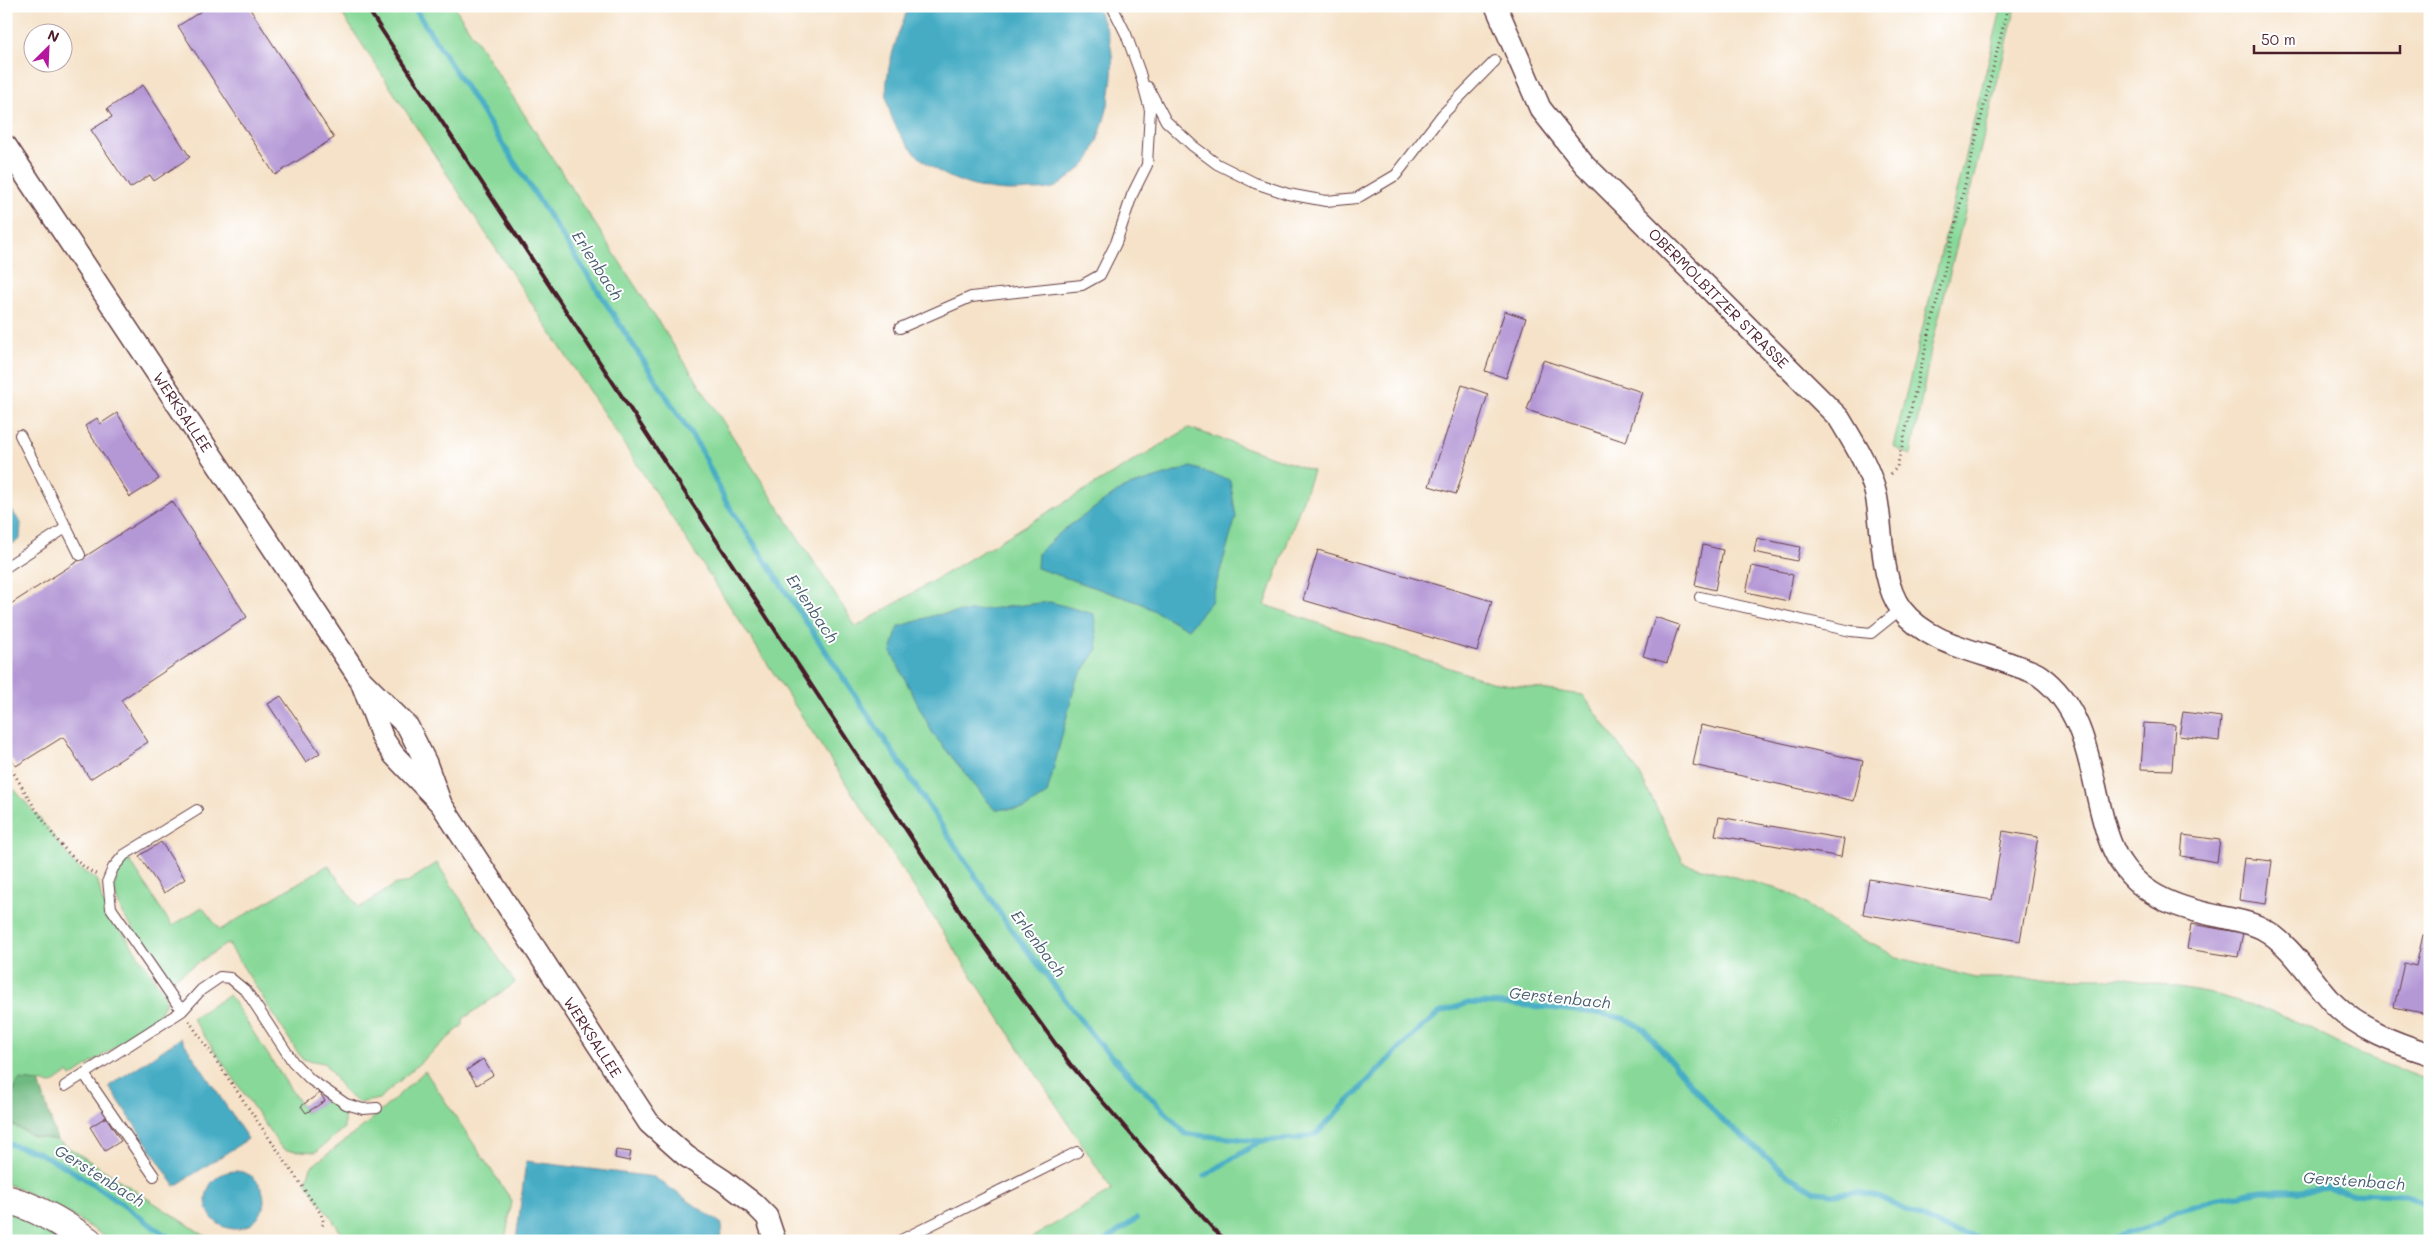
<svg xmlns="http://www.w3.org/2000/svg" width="2436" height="1247" font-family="Mali,sans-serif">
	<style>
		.green { fill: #88d999; stroke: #697c62 }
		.forest { fill: #6eb981; stroke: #5c6c56 }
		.water { fill: #44acc4; stroke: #476678 }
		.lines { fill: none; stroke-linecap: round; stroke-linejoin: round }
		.stream { stroke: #44acc4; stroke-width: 5.5 }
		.building { fill: #b497d5 }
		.lane-casing { stroke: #643c43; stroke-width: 12 }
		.street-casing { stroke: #643c43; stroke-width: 24 }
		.secondary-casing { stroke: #643c43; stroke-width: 30 }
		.path { stroke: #643c43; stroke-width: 3; stroke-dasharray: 1 4; stroke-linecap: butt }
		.lane { stroke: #fff; stroke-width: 10 }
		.street { stroke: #fff; stroke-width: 21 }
		.secondary { stroke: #fff; stroke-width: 28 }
		.rail { stroke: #4a1f2b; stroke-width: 4 }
		.labels { text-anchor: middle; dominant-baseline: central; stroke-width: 4; stroke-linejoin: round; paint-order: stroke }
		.street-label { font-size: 15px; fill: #4a1f2b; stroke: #fff }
		.water-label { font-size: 16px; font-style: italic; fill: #475e70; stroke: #fff }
	</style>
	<rect width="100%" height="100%" fill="#fff"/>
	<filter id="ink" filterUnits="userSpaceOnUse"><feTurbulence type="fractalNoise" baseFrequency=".02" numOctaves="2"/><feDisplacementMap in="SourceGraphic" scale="10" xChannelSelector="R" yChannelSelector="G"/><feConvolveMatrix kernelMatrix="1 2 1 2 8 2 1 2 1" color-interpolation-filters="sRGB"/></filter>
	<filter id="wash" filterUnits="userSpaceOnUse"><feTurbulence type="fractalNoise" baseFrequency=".0096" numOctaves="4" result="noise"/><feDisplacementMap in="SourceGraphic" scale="20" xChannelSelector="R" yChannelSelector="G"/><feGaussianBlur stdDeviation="1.12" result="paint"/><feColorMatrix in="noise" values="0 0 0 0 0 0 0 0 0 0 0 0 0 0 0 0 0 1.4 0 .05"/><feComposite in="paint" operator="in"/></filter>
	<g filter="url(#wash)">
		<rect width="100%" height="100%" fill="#f5e2c8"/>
		<path class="green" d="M337,6H454L856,627L1189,428L1313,471L1265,605L1491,682L1583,695L1639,773L1684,863L1788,892L1841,928L1897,957L1975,978H2122L2217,995L2282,1015L2357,1053L2430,1081V1241H1026L1112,1190Z
			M2002,6H2016L1931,349L1911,455L1893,447Z
			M6,780L41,820L76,866L98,881L102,901L164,993L165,1004L158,1018L71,1077L68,1073L52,1084L19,1080L6,1107Z
			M128,858L172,926L202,907L220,930L328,865L359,908L396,884L406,883L437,863L515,983L463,1019V1025L379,1099L359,1103C339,1090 338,1079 324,1063L302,1059L228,943L170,981L166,977L122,913L113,889L119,870Z
			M229,995L306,1113L325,1101L320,1093L324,1092L344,1115V1128L316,1152L286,1150L280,1146L192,1018Z
			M425,1071L512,1201L505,1241H347L306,1182L311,1167L369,1122Z
			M6,1111L9,1123L33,1136L57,1140L213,1241H112L68,1213L18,1188L6,1184Z
			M6,1211L72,1241H11L6,1239Z"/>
		<path class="forest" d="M19,1080L39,1082L57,1140L33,1136L9,1123L6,1107Z"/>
		<path class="water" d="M909,6H1095C1115,40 1115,62 1109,100C1107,113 1095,151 1088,161C1083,167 1063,183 1056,187C1049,190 1037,190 1029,190C971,197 903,167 888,105C881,77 899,31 909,6Z
			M1191,467L1230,480L1236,517L1211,602L1188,629L1140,603L1037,568L1038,553L1062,531L1123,488Z
			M6,503L21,523L20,539L6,548Z
			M1050,602L1094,614L1098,649L1076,681L1047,794L1024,809H994L933,734L891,652L898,627L935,615Z
			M181,1038L248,1139L175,1186L109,1086Z
			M526,1161L654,1177L722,1224L720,1241H516Z
			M206 1200a29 29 0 1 1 58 0a29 29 0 1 1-58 0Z"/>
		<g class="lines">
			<path class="stream" d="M413,6L700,448L725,500L1008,925L1096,1040L1186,1134L1261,1141
				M6,1143C17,1147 29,1149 39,1153C88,1176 129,1211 174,1241
				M1204,1176L1261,1141L1296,1139L1316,1134L1409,1039L1439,1013L1468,1003L1512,1004L1598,1013L1626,1019L1645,1030L1717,1115L1789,1176L1816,1192L1833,1194L1857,1192L1874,1195L1944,1228L1987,1241
				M1105,1241L1136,1219
				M2104,1241L2159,1223L2178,1210L2214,1199L2263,1191H2303L2326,1188L2350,1193L2407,1195L2430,1206"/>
		</g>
		<g id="blocks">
			<path class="building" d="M209,6H248L334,138L275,175L178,26Z
				M143,85L190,157L154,181L150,175L130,188L91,130L112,117L107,109Z
				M1505,311L1526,318L1506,378L1485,371Z
				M1543,360L1642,392L1626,442L1527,410Z
				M1462,385L1488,394L1456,494L1429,486Z
				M117,413L159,479L130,497L85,426L97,418L100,424Z
				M172,501L247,617L121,700L148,742L90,779L63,737L16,766L6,751V607Z
				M1757,538L1800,547L1797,561L1754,552Z
				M1703,545L1723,550L1715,590L1695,585Z
				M1318,550L1492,601L1477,651L1303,600Z
				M1752,566L1793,575L1788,601L1746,592Z
				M1655,617L1679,625L1667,663L1643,656Z
				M281,696L320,753L306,762L268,704Z
				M2183,712L2221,717L2219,741L2179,736Z
				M2144,723L2175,725L2172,770L2141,769Z
				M1701,725L1863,761L1854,801L1693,765Z
				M1719,817L1844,839L1841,857L1715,835Z
				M2003,831L2038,837L2020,941L1863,914L1869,879L1992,900Z
				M2183,835L2220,840L2217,862L2181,856Z
				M161,842L185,879L164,893L139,856Z
				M2244,858L2272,861L2266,904L2239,900Z
				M2191,924L2243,933L2238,957L2187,949Z
				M2423,935L2430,936V1004L2427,1014L2394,1007L2404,963L2416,966Z
				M483,1059L493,1075L477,1085L467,1070Z
				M320,1093L325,1101L306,1113L301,1106Z
				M106,1117L121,1141L105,1151L90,1127Z
				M616,1150L631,1152L629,1161L615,1158Z"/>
		</g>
	</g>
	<g filter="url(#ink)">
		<use href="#blocks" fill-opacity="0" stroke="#643c43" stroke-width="1"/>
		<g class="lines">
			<g class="lane-casing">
				<path id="lane" d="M1148,87L1166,121L1193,146L1217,164L1255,183L1288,194L1326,201L1357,198L1396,175L1442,115L1495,61
					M900,328L971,297L1082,285L1100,275L1116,243L1132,195L1147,165L1150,110L1140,73L1126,34L1112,6
					M20,435L80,555
					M6,567L67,527
					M1700,597L1851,631L1871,633L1901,609
					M182,1011L111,908L108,880L113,868L124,855L197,810
					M84,1074L154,1176
					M65,1086L182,1011L201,990L220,977L230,978L247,992L293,1062L311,1080L346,1104L363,1109L377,1108
					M899,1241L1077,1152"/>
			</g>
			<g class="street-casing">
				<path id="street" d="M1496,6L1540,108L1584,164L1839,418C1854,443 1869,466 1876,495C1883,528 1880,581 1901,609C1928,644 1975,650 2014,665C2022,668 2033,671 2040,676C2085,709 2089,764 2102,815C2106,831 2111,849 2121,863C2144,898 2182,909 2222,917C2235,920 2251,922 2263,929C2291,944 2312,981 2334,1004C2360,1030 2395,1043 2430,1054
					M6,146L360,679L408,727L426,763L441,804
					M361,681L383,739L394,755L441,804L649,1123L686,1156L723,1180L753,1203L767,1217L775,1241"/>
			</g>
			<g class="secondary-casing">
				<path id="secondary" d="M6,1199C35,1206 64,1224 88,1241"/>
			</g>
			<path class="path" d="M1891,474L1897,467L2008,6
				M6,761C29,796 58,856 96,874
				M189,1021L321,1214L324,1223L321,1227"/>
			<use href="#lane" class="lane"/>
			<use href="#street" class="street"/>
			<use href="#secondary" class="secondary"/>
			<path class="rail" d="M366,6L962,915L1070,1064L1214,1230L1227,1241"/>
		</g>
	</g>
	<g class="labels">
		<g class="street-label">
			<text transform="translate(1719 298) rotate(45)">OBERMOLBITZER STRASSE</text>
			<text transform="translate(183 412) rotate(56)">WERKSALLEE</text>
			<text transform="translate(593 1037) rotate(57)">WERKSALLEE</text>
		</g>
		<g class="water-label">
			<text transform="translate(598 265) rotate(57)">Erlenbach</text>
			<text transform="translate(813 608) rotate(56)">Erlenbach</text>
			<text transform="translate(1039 943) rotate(53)">Erlenbach</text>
			<text transform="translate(1560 997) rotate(6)">Gerstenbach</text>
			<text transform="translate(100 1175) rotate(32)">Gerstenbach</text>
			<text transform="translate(2354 1180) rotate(4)">Gerstenbach</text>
		</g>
	</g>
	<rect width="2436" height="1247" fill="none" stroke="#fff" stroke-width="25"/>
	<g transform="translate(48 48) rotate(24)"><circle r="24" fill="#ffffff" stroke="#b7a5aa"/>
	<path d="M0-4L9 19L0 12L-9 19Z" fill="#b5179e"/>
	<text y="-8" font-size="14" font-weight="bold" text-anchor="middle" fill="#4a1f2b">N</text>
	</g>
	<path d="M2254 45v8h146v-8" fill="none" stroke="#4a1f2b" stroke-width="2.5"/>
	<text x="2261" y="45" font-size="15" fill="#4a1f2b" stroke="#ffffff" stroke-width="4" paint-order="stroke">50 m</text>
</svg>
